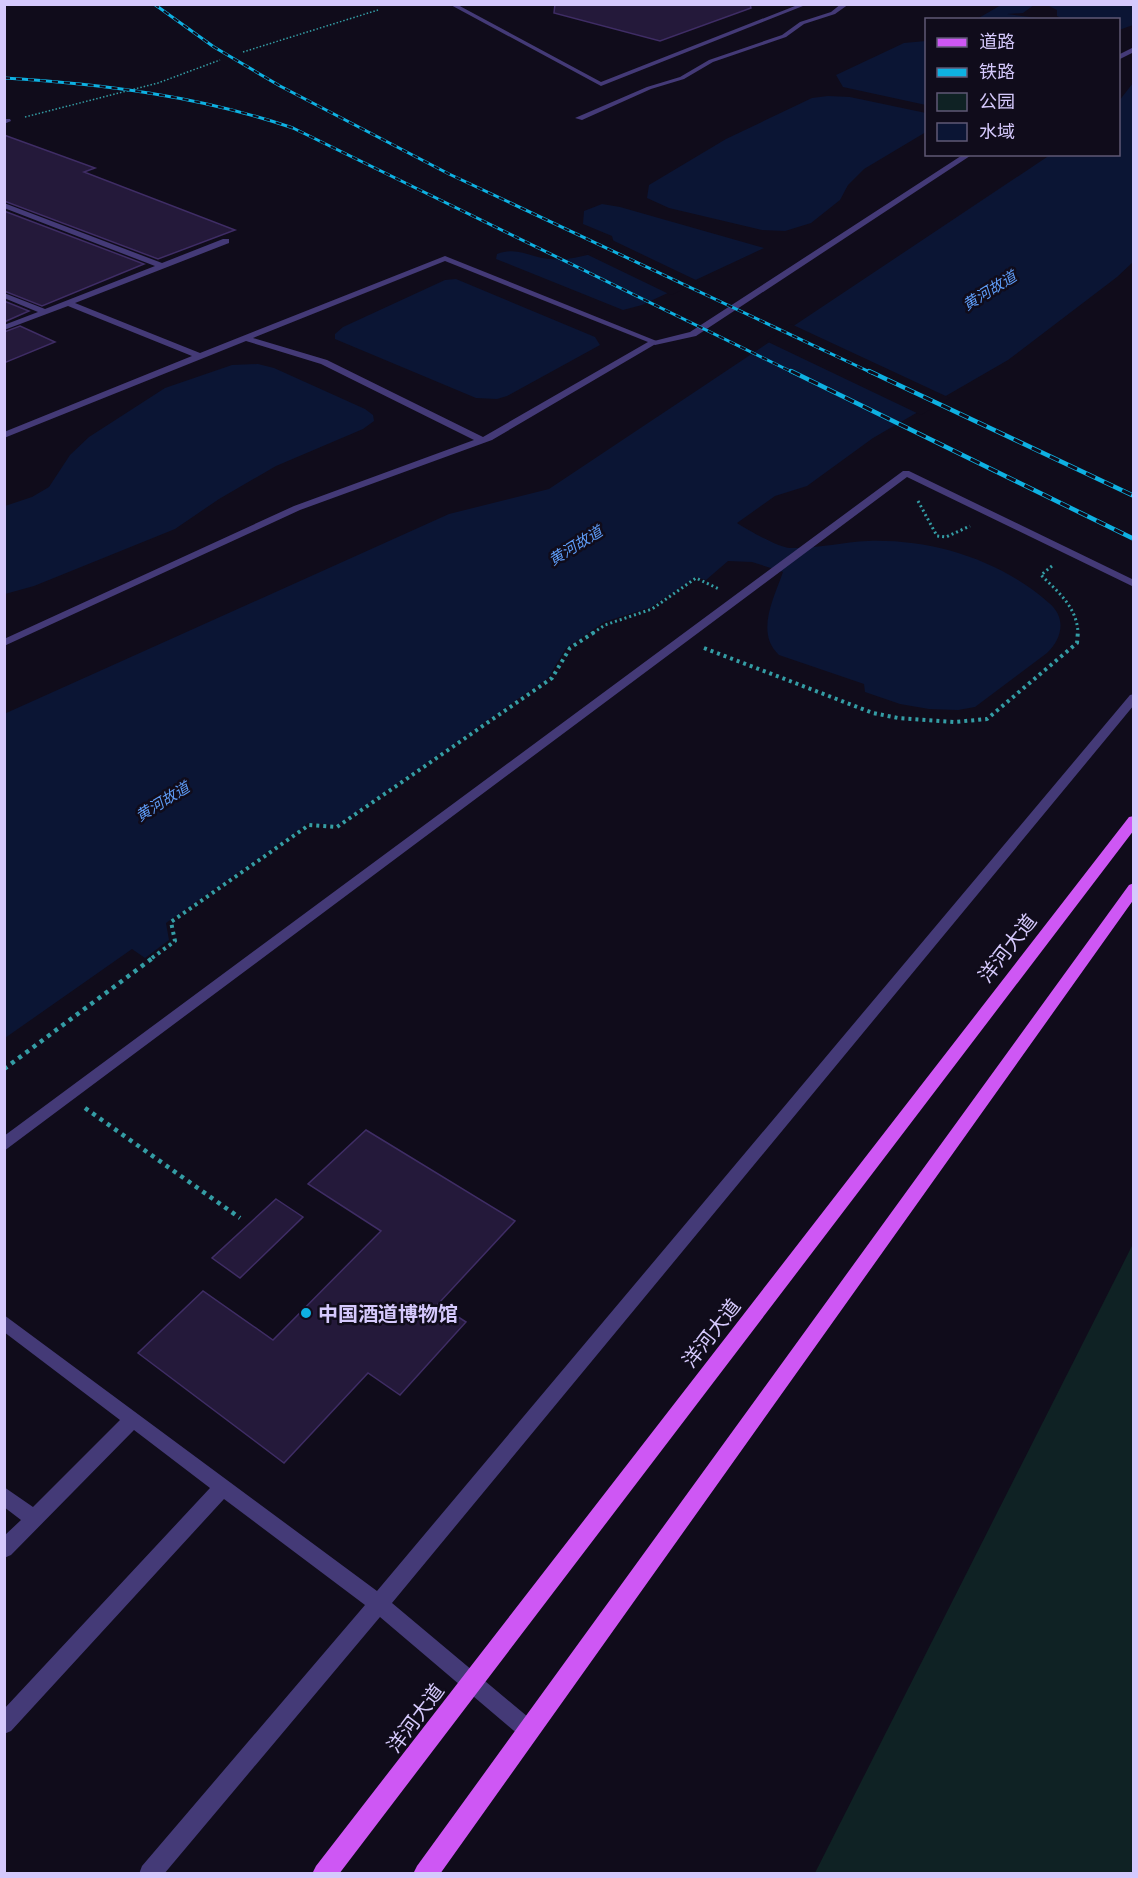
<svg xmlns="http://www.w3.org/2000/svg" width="1138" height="1878" font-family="'Noto Sans','Noto Sans SC',sans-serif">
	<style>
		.green { fill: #0f2224 }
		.water { fill: #0b1534 }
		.pier { fill: #100c1b }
		.building { fill: #24193a; stroke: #3f2d65; stroke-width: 1.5 }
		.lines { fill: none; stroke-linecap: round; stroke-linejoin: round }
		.path-far3 { stroke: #349da5; stroke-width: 1.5; stroke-dasharray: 1.5 2; stroke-linecap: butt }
		.path-far2 { stroke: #349da5; stroke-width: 3; stroke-dasharray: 2 3; stroke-linecap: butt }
		.path-far1 { stroke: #349da5; stroke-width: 4; stroke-dasharray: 3 4; stroke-linecap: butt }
		.path { stroke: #349da5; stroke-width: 4.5; stroke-dasharray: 4 5; stroke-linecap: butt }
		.lane { fill: #443a77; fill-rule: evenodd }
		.street { fill: #443a77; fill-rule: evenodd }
		.primary { fill: #ce57f4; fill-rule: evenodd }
		.rail-far1-casing { stroke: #0eb1e2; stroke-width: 3 }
		.rail-casing { stroke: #0eb1e2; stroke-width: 4.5 }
		.rail-far1 { stroke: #100c1b; stroke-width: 2; stroke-dasharray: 6; stroke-linecap: butt }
		.rail { stroke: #100c1b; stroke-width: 3; stroke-dasharray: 10; stroke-linecap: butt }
		.poi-dot { fill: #0eb1e2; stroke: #100c1b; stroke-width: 2 }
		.labels { text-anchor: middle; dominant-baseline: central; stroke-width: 5; stroke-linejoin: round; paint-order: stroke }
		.far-water-label { font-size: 15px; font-style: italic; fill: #5e9bf5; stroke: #100c1b }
		.near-street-label { font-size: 20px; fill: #d5c9fc; stroke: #100c1b }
		.near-poi-label { font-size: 20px; font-weight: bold; fill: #d5c9fc; stroke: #100c1b; text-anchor: start }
	</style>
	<rect width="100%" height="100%" fill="#100c1b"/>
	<path class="green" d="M1133,1244V1873H815Z"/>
	<path class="water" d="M1001,5H1034L1023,13L1007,14L1046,19H977Z
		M1038,5H1133V25L1119,30L1118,20L1063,19L1057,16V10L1049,6Z
		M926,41V105L843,87L836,75L904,43Z
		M1133,83V262L1117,277L1008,360L873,438L807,486L775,496L737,523C748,530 779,548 790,548C816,549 842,542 868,541C933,539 1000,560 1049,603C1067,618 1062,639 1047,653L975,707L958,710L929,709L900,704L865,692L864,684L779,655C755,633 774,598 783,572L752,562L728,561L706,580L695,577L651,607L604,622L566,648L548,678L337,825L308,823L166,923L169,940L145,958L132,949L5,1038L4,714L449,514L549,489L1050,155L1118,154L1119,101Z
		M828,96L850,97L926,113V132L864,169L848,185L840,200L811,223L785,231L762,230L669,208L647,198L649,185L726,139L812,98Z
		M602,204L620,207L764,248L642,305L623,310L496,259L497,254C519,246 529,258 551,259C573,261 594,253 615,247L612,236L583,224L584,211Z
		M456,279L595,337L600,345L507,396L497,399L476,398L335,339V334L343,327L445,280Z
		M258,364L274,368L365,409L373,415L374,421L363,429L276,466L219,499L175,529L34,586L5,594V506L32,497L49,487L70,455L89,437L165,388L232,365Z"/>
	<path class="pier" d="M610,239L700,282L671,295L584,253L611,245Z
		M791,324L950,398L921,415L766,341Z"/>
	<path class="building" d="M555,4H750L751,8L660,41L554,13Z
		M4,135L95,168L84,172L235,230L158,259L4,201Z
		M4,211L144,264L42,306L4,291Z
		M4,301L29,311L4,322Z
		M20,326L55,342L4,363V332Z
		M366,1130L515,1221L438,1304L466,1322L400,1395L368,1373L284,1463L138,1353L203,1291L273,1340L381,1231L308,1184Z
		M276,1199L303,1217L240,1278L212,1258Z"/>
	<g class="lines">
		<path class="path-far3" d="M243,52L378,10
			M25,117L158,83L220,60"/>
		<path class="path-far2" d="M918,501L937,536L946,537L970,526
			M1052,566L1041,575C1058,592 1077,607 1078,633
			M593,633L605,625L652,609L696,578L719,589"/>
		<path class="path-far1" d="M704,648L873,713L898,718L955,722L987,719L1077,643L1078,631
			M152,958L175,941L171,922L309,825L337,827L552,678L570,648L596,631"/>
		<path class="path" d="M4,1069L154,957
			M85,1108L240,1218"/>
		<path class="lane" d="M449,4H456L601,82L800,4H808L601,86Z
			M4,203L162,263L223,239H229V243L75,303L200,353L445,256L659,342L492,440L300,510L4,646V639L294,506L474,440L321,364L246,341L4,438V432L192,356L68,306L4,330V325L38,312L4,298V293L45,309L155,266L4,208ZM445,261L648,342L483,437L327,360L253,338Z
			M903,471H909L1134,580V587L907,477L4,1151V1136Z
			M1134,694V705L392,1603L534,1722L537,1729L534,1736L527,1739L520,1736L380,1617L164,1874H139L142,1866L365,1605L224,1499L11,1731L4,1734V1709L210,1488L134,1430L11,1555L4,1558V1536L21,1520L4,1507V1487L33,1507L120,1420L4,1332V1315L377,1591L1130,695Z"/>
		<path class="street" d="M841,4H849L835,14L804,24L786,37L713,62L684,79L651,89L582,120L575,118L647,87L680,77L709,60L782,35L800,22L831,12Z
			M1134,47V52L1118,60V55Z
			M4,119H10L11,121L4,124Z
			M964,154H973L696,336L655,345L650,342L690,332Z"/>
		<path class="primary" d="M1134,816V830L339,1874H312L316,1866L1129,817Z
			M1134,883V899L440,1874H413L417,1866L1129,885Z"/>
		<g class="rail-far1-casing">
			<path id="rail-far1" d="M154,4L214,47L280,86L449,174L872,373
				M4,78C103,84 199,96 293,128L794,373"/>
		</g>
		<g class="rail-casing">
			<path id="rail" d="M791,371L1134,539
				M869,371L1134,496"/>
		</g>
		<use href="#rail-far1" class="rail-far1"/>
		<use href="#rail" class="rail"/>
	</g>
	<circle class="poi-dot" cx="306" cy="1313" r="6"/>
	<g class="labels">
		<g class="far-water-label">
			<text transform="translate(989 290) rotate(-32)">黄河故道</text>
			<text transform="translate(575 545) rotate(-32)">黄河故道</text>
			<text transform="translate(162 801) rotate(-32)">黄河故道</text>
		</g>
		<g class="near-street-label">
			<text transform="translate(1007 948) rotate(-52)">洋河大道</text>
			<text transform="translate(711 1333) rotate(-52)">洋河大道</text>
			<text transform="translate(415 1718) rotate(-53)">洋河大道</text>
		</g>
		<g class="near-poi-label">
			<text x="318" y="1313">中国酒道博物馆</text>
		</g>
	</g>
	<rect width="1138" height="1878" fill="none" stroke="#d5c9fc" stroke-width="12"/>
	<rect x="925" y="18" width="195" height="138" fill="#100c1b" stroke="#5f5875" stroke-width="1.5"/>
	<rect x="937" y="38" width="30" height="9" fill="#ce57f4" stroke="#5f5875" stroke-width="1.5"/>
	<text x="979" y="48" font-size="18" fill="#d5c9fc">道路</text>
	<rect x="937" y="68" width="30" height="9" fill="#0eb1e2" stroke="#5f5875" stroke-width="1.5"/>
	<text x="979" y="78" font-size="18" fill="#d5c9fc">铁路</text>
	<rect x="937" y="93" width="30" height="18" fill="#0f2224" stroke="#5f5875" stroke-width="1.5"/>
	<text x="979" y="108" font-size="18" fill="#d5c9fc">公园</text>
	<rect x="937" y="123" width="30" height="18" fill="#0b1534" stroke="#5f5875" stroke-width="1.5"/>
	<text x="979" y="138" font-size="18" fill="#d5c9fc">水域</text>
</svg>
